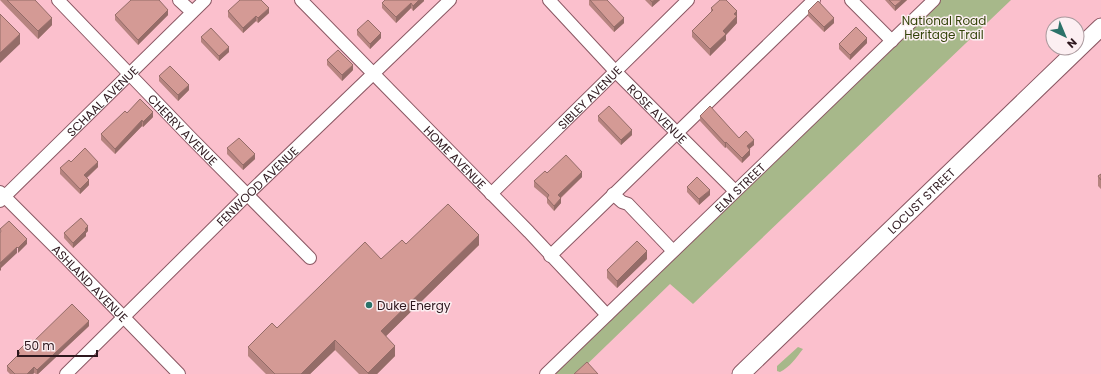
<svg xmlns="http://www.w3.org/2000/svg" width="1101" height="374" font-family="Poppins,sans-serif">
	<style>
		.green { fill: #a7b88a }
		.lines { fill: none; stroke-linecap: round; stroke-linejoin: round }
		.street-casing { stroke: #8a5763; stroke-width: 14 }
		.secondary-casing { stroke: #8a5763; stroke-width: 19 }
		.street { stroke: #fff; stroke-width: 12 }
		.secondary { stroke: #fff; stroke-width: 17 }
		.wall { fill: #b68480 }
		.shaded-wall { fill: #946c68 }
		.building { fill: #d49a95; stroke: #946c68 }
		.poi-dot { fill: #2b7269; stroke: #fceff2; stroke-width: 1.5 }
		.labels { text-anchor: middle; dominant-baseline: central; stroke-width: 3; stroke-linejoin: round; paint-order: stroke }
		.park-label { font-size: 12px; fill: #34440a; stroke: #fceff2 }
		.street-label { font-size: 12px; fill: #2e181e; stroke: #fceff2 }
		.poi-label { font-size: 12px; fill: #2e181e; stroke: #fceff2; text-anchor: start }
	</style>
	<rect width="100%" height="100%" fill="#fbc0cd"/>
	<path class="green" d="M934,0H1011L693,304L670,284L577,374H546Z
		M798,347L803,349C796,358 790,367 780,372L777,371V366Z"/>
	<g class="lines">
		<g class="street-casing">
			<g id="street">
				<path id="s1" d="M58,0L191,138L310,258"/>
				<path d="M179,0L192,12"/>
				<path id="s2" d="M301,0L529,232L607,315"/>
				<path id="s3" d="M549,0L615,71L735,191"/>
				<path d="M851,0L892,41"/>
				<path id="s4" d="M0,192L66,258L179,374"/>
				<path id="s5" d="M491,194L688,0"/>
				<path d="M613,194L622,202L628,204L673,251"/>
				<path id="s6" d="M0,201L205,0"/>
				<path d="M550,256L814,0"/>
				<path id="s7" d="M66,374L247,195L450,0"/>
				<path id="s8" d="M546,374L934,0"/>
			</g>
		</g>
		<g class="secondary-casing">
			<g id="secondary">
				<path id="s9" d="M741,374L1101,27"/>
			</g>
		</g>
		<use href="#street" class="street"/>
		<use href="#secondary" class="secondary"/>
	</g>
	<path class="wall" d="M0,0H35L52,25L38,39Z
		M424,0V1L413,11L411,8L396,23L382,8V3Z
		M589,0H607L624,23L614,32L589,5Z
		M645,0H660L652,7Z
		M885,0H907L895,11Z
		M711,8L737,11V23L726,35V40L710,56L692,37V31L711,12Z
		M228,11L269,13L258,23L256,21L243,33L228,17Z
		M808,11L834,23L824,32L808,16Z
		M115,15H168L138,45L115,20Z
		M357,30L381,38L370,49L357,35Z
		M201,37L229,52L219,61L201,42Z
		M867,43L850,60L839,49V44Z
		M327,60L353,70L342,81L327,65Z
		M159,76L189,90L178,101L159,81Z
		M127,113L153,117L143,127L142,126L115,154L101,140V134Z
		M598,116L632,135L621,145L598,121Z
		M700,116L739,138L754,145L749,149L750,155L742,163L726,147L725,148L700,121Z
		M227,148L255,159L243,170L227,154Z
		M71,162L98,167L87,178L89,185L80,194L60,174V168Z
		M547,173L582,177L561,198V203L554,211L547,203V198L534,187V181Z
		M1101,174V189L1098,186V176Z
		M687,187L710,195L699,205L687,192Z
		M88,231L86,233V236L73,248L64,238V233Z
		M406,244L479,245L386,336L395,356L377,374H359L335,350L310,374H266L248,356V347Z
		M647,259L617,288L607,278V270Z
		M89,326L38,374H36L34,373L33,374H10L7,371V366L18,355V351L30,345Z"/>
	<path class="shaded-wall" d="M419,0H424V1L413,11V6Z
		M655,0H660L652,7V2Z
		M902,0H907L895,11V6Z
		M411,3V8L396,23V17Z
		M269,8V13L258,23V18Z
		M168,10V15L138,45V40Z
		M737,11V23L726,35V40L710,56V49L723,31L734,14Z
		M256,16V21L243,33V28Z
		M52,18V25L38,39V31Z
		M624,18V23L614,32V27Z
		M834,18V23L824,32V27Z
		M381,33V38L370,49V44Z
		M20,34V44L0,63V53Z
		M867,38V43L850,60V55Z
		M229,47V52L219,61V56Z
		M353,65V70L342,81V75Z
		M189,85V90L178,101V95Z
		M153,112V117L143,127V122Z
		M142,120V126L115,154V149Z
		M632,130V135L621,145V140Z
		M754,140V145L747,151V146Z
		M726,142V147L725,148V143Z
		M750,150V155L742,163V158Z
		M255,154V159L243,170V165Z
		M98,162V167L84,180V175Z
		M582,172V177L558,200V195Z
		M89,180V185L80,194V189Z
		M710,190V195L699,205V199Z
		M561,198V203L554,211V206Z
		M88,226V231L86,233V236L73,248V243Z
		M479,235V245L381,341V331Z
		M27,239V244L18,253V248Z
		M17,247V253L1,268V270L0,271V263Z
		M647,251V259L617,288V281Z
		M89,321V326L38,374H37V370Z
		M335,340V350L310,374H301Z
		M395,346V356L377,374H368V373Z
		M34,367V373L33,374H27Z"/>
	<path class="building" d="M7,0H35L52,18L38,31Z
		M131,0H159L168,10L138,40L115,15Z
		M240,0H261L269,8L258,18L256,16L243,28L228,11Z
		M385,0H419L413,6L411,3L396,17L382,3Z
		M590,0H607L624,18L614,27Z
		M650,0H655L652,2Z
		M720,0H726L737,11L734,14L737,16L723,31L726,34L710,49L692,31L713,10L711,8Z
		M889,0H902L895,6Z
		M818,1L834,18L824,27L808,11Z
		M0,14L20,34L0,53Z
		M368,20L381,33L370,44L357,30Z
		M856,27L867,38L850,55L839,44Z
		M211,28L229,47L219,56L201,37Z
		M338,50L353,65L342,75L327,60Z
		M170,66L189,85L178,95L159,76Z
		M140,99L153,112L143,122L142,120L115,149L101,134L125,111L127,113Z
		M609,106L632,130L621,140L598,116Z
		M710,106L739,138L746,131L754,140L747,146L750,150L742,158L726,142L725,143L700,116Z
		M239,138L255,154L243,165L227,148Z
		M85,148L98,162L84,175L89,180L80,189L60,168L69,160L71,162Z
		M566,155L582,172L558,195L561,198L554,206L547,198L549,195L534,181L545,171L547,173Z
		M1101,174V180L1098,176Z
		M697,177L710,190L699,199L687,187Z
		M448,204L479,235L381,331L395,346L368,373L335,340L301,374H275L248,347L272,323L277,328L365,242L381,259L402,240L406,244Z
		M81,218L88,226L85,229L86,230L73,243L64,233Z
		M9,221L27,239L18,248L17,247L0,263L1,264L0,266V233L1,231L0,229Z
		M637,241L647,251L617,281L607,270Z
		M72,304L89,321L37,370L34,367L27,374H15L7,366L20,353L18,351L27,342L30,345Z
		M587,362L598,374H574Z"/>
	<circle class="poi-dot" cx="369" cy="305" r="4"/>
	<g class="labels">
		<g class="park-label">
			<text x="944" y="20">National Road<tspan x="944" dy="14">Heritage Trail</tspan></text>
		</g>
		<g class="street-label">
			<text stroke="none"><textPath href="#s5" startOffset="138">SIBLEY AVENUE</textPath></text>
			<text stroke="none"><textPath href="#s6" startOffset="143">SCHAAL AVENUE</textPath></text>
			<text stroke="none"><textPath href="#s3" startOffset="157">ROSE AVENUE</textPath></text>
			<text stroke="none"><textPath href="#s1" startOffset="180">CHERRY AVENUE</textPath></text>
			<text stroke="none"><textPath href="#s2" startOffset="220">HOME AVENUE</textPath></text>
			<text stroke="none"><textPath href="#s7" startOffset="268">FENWOOD AVENUE</textPath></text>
			<text stroke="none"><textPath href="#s8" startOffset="269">ELM STREET</textPath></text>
			<text stroke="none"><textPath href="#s9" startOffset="250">LOCUST STREET</textPath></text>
			<text stroke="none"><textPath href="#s4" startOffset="128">ASHLAND AVENUE</textPath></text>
		</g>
		<g class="poi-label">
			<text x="377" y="305">Duke Energy</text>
		</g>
	</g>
	<g transform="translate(1065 36) rotate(136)"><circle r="19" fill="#fceff2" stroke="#aa999d"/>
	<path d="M0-3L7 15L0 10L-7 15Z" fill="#2b7269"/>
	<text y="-6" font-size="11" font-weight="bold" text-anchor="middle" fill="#2e181e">N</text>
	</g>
	<path d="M18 350v6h79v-6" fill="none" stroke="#2e181e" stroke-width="2"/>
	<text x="24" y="350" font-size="12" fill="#2e181e" stroke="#fceff2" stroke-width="3" paint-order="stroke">50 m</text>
</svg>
